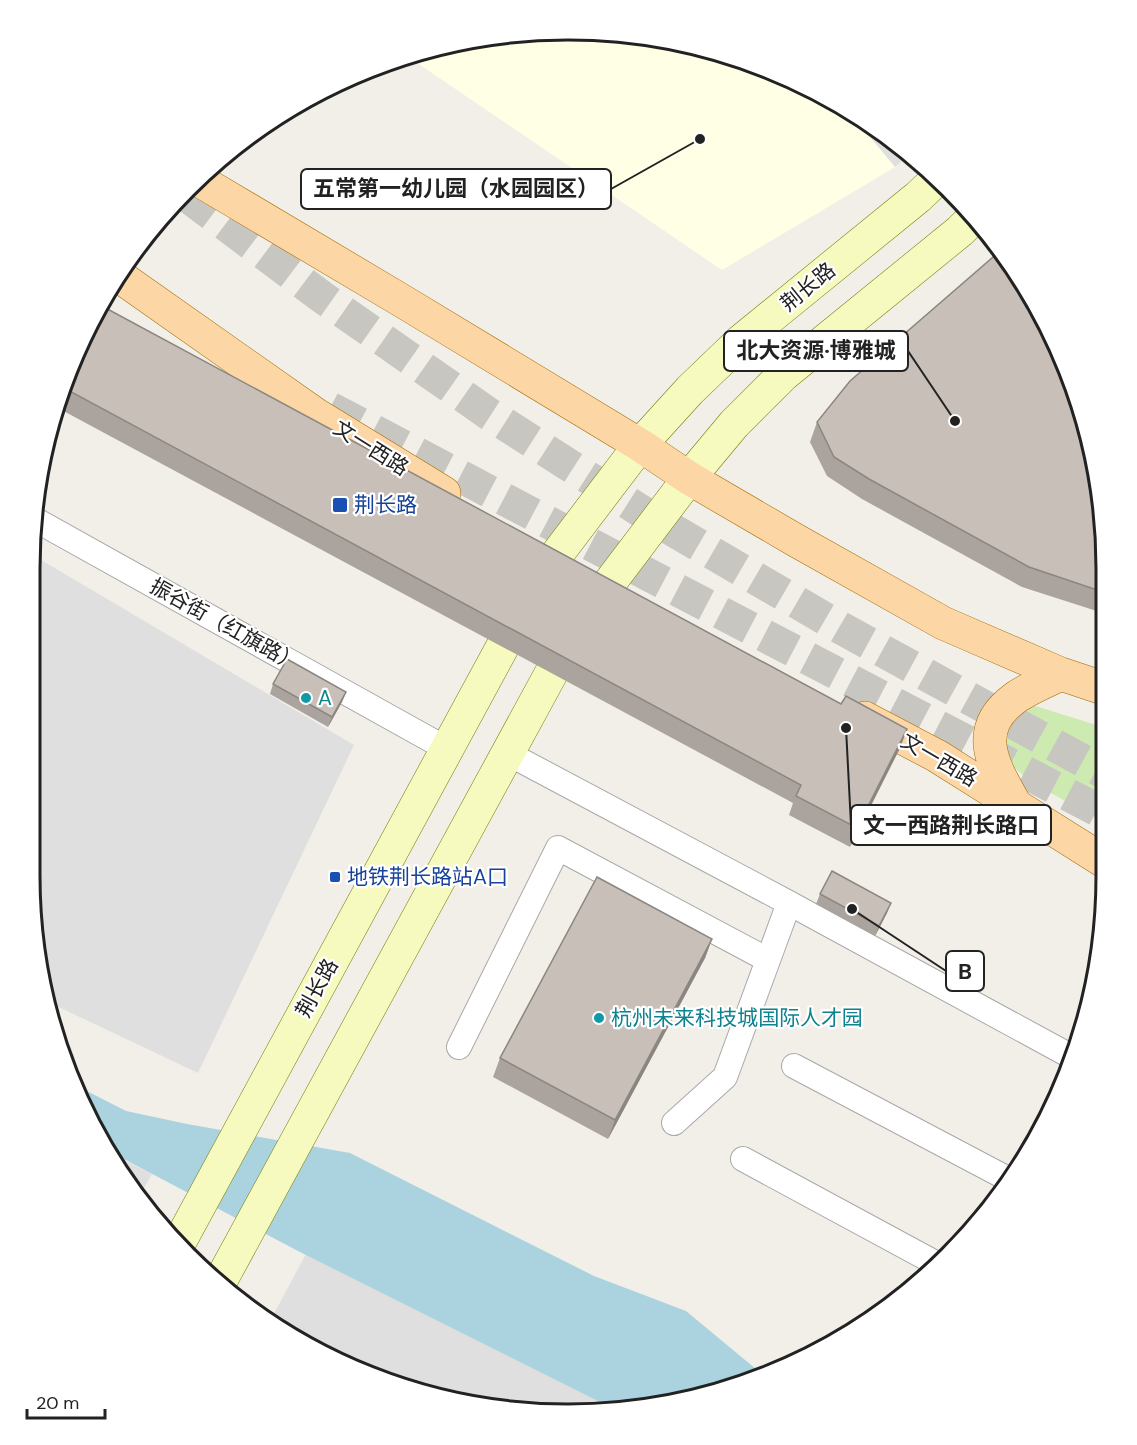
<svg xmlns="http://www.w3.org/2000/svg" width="1137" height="1445" font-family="'DM Sans','Noto Sans SC',sans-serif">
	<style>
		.residential { fill: #e0dfdf }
		.education { fill: #ffffe5 }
		.grass { fill: #cdebb0 }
		.water { fill: #aad3df }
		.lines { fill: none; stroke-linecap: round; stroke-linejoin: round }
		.trunk-tunnel { stroke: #c8c6c1; stroke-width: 33; stroke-dasharray: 33 16; stroke-linecap: butt }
		.minor-casing { stroke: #a9a9a9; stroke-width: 26 }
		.secondary-casing { stroke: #707d05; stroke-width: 34 }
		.primary-casing { stroke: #a06b00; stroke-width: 34 }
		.minor { stroke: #fff; stroke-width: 24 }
		.secondary { stroke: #f7fabf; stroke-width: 33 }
		.primary { stroke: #fcd6a4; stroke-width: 33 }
		.wall { fill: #aba49e }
		.shaded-wall { fill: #8b8681 }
		.building { fill: #c7bfb8; stroke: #8b8681; stroke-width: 1.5 }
		.transit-dot { fill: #1a4fb4; stroke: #fff; stroke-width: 2 }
		.culture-dot { fill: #0f9aa8; stroke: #fff; stroke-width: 2 }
		.labels { text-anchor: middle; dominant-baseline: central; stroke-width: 4.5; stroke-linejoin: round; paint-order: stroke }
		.street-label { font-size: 21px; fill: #222; stroke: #fff }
		.transit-label { font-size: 21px; fill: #164399; stroke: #fff; text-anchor: start }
		.culture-label { font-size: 21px; fill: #0d838f; stroke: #fff; text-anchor: start }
		.rim { fill: none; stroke: #222; stroke-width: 3 }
		.leader { fill: none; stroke: #222; stroke-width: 2 }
		.callout-dot { fill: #222; stroke: #fff; stroke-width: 2 }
		.callout { fill: #fff; stroke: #222; stroke-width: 2 }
		.callout-label { font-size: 22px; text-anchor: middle; font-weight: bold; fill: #222 }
	</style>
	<rect width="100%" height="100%" fill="#f2efe9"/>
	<path class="residential" d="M848,111L897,141L909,154L895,167Z
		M31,554L354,745L198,1073L46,1001L30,876Z
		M106,1151L152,1174L140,1195Z
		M314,1239L626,1407L568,1415L429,1397L299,1343L270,1321Z"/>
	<path class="education" d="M604,31L708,48L807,86L848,111L895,167L722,270L407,56L499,35Z"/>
	<path class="grass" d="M1029,704L1106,728L1107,824L1031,782L1002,757L1001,730Z"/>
	<path class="water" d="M77,1086L126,1111L187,1124L350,1153L594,1276L686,1311L762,1374L708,1397L614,1409L298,1251L105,1149L102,1145Z"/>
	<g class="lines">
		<path class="trunk-tunnel" d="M186,195L322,297L489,414L647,515L841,628L1107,774
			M330,408L1107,815"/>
		<g class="minor-casing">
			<path id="minor" d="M34,519L447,749
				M507,753L789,903L1074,1058
				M459,1047L558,848L768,960
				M794,1066L1010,1180
				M674,1123L725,1077L789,903
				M743,1159L939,1265"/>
		</g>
		<g class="secondary-casing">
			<path id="secondary" d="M178,1245L517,620L555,557L640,445L690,390L741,341L918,197L937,179
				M220,1282L566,646L608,585L689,478L734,424L783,375L960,231L975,216"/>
		</g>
		<g class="primary-casing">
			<path id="primary" d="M202,182L404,302L640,445L689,478L797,541L943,623L1061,674L1106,689
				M119,276L315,414L444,493
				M865,718L937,756L1107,863
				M1016,806C995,768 970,731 1015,698C1027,689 1047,681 1061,674"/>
		</g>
		<use href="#minor" class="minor"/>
		<use href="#secondary" class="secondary"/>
		<use href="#primary" class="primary"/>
	</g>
	<path class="wall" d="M100,305L841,704L907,729L900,748L850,847L789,815L793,803L56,407L59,395Z
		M817,422L1106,533V614L1022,587L862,499L827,476L810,442Z
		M273,684L346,692L342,702L328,727L270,694Z
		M820,894L887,913L875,936L816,904Z
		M712,939L705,958L608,1139L493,1077L500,1058Z"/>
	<path class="shaded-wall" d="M346,692L342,702L328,727L332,717Z
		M907,729L900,748L850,847L857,828Z
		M891,903L887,913L875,936L879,926Z
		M712,939L705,958L608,1139L615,1120Z"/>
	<path class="building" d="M1000,251L1035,300L1079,396L1106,533V593L1029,567L869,479L834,457L817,422L850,381Z
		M100,305L841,704L846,696L907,729L857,828L796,796L801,785L62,387Z
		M287,659L346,692L332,717L273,684Z
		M832,871L891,903L879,926L820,894Z
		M597,877L712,939L615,1120L500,1058Z"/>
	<g class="transit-dot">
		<rect x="332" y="497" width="16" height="16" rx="3"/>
		<rect x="329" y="871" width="12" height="12" rx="3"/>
	</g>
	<g class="culture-dot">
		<circle cx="306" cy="698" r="6"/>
		<circle cx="599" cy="1018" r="6"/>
	</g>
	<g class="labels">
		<g class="street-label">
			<text transform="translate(808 287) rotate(-39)">荆长路</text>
			<text transform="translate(371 448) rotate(32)">文一西路</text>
			<text transform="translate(225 625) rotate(29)">振谷街（红旗路）</text>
			<text transform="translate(939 760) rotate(30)">文一西路</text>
			<text transform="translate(317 988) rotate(-61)">荆长路</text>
		</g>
		<g class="transit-label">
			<text x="354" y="505">荆长路</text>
			<text x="347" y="877">地铁荆长路站A口</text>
		</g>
		<g class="culture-label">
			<text x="318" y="698">A</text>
			<text x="611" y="1018">杭州未来科技城国际人才园</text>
		</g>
	</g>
	<path d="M0 0H1137V1445H0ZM568 40H568A528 528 0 0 1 1096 568V876A528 528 0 0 1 568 1404H568A528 528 0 0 1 40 876V568A528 528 0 0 1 568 40Z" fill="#fff" fill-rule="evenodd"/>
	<path class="rim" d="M568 40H568A528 528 0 0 1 1096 568V876A528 528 0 0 1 568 1404H568A528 528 0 0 1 40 876V568A528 528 0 0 1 568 40Z"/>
	<path class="leader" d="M700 139L611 189M955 421L908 351M846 728L851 825M852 909L946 971"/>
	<g class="callout-dot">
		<circle cx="700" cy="139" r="6"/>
		<circle cx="955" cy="421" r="6"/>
		<circle cx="846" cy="728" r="6"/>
		<circle cx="852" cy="909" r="6"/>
	</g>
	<g class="callout">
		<rect x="301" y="169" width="310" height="40" rx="6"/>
		<rect x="724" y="331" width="184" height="40" rx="6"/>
		<rect x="851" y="805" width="200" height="40" rx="6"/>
		<rect x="946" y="951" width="38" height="40" rx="6"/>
	</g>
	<g class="callout-label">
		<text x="456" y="196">五常第一幼儿园（水园园区）</text>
		<text x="816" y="358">北大资源·博雅城</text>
		<text x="951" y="833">文一西路荆长路口</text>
		<text x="965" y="979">B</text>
	</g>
	<path d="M27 1409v9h78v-9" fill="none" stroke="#222222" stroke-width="3"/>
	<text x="36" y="1409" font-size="18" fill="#222222" stroke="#ffffff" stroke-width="4.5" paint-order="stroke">20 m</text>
</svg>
